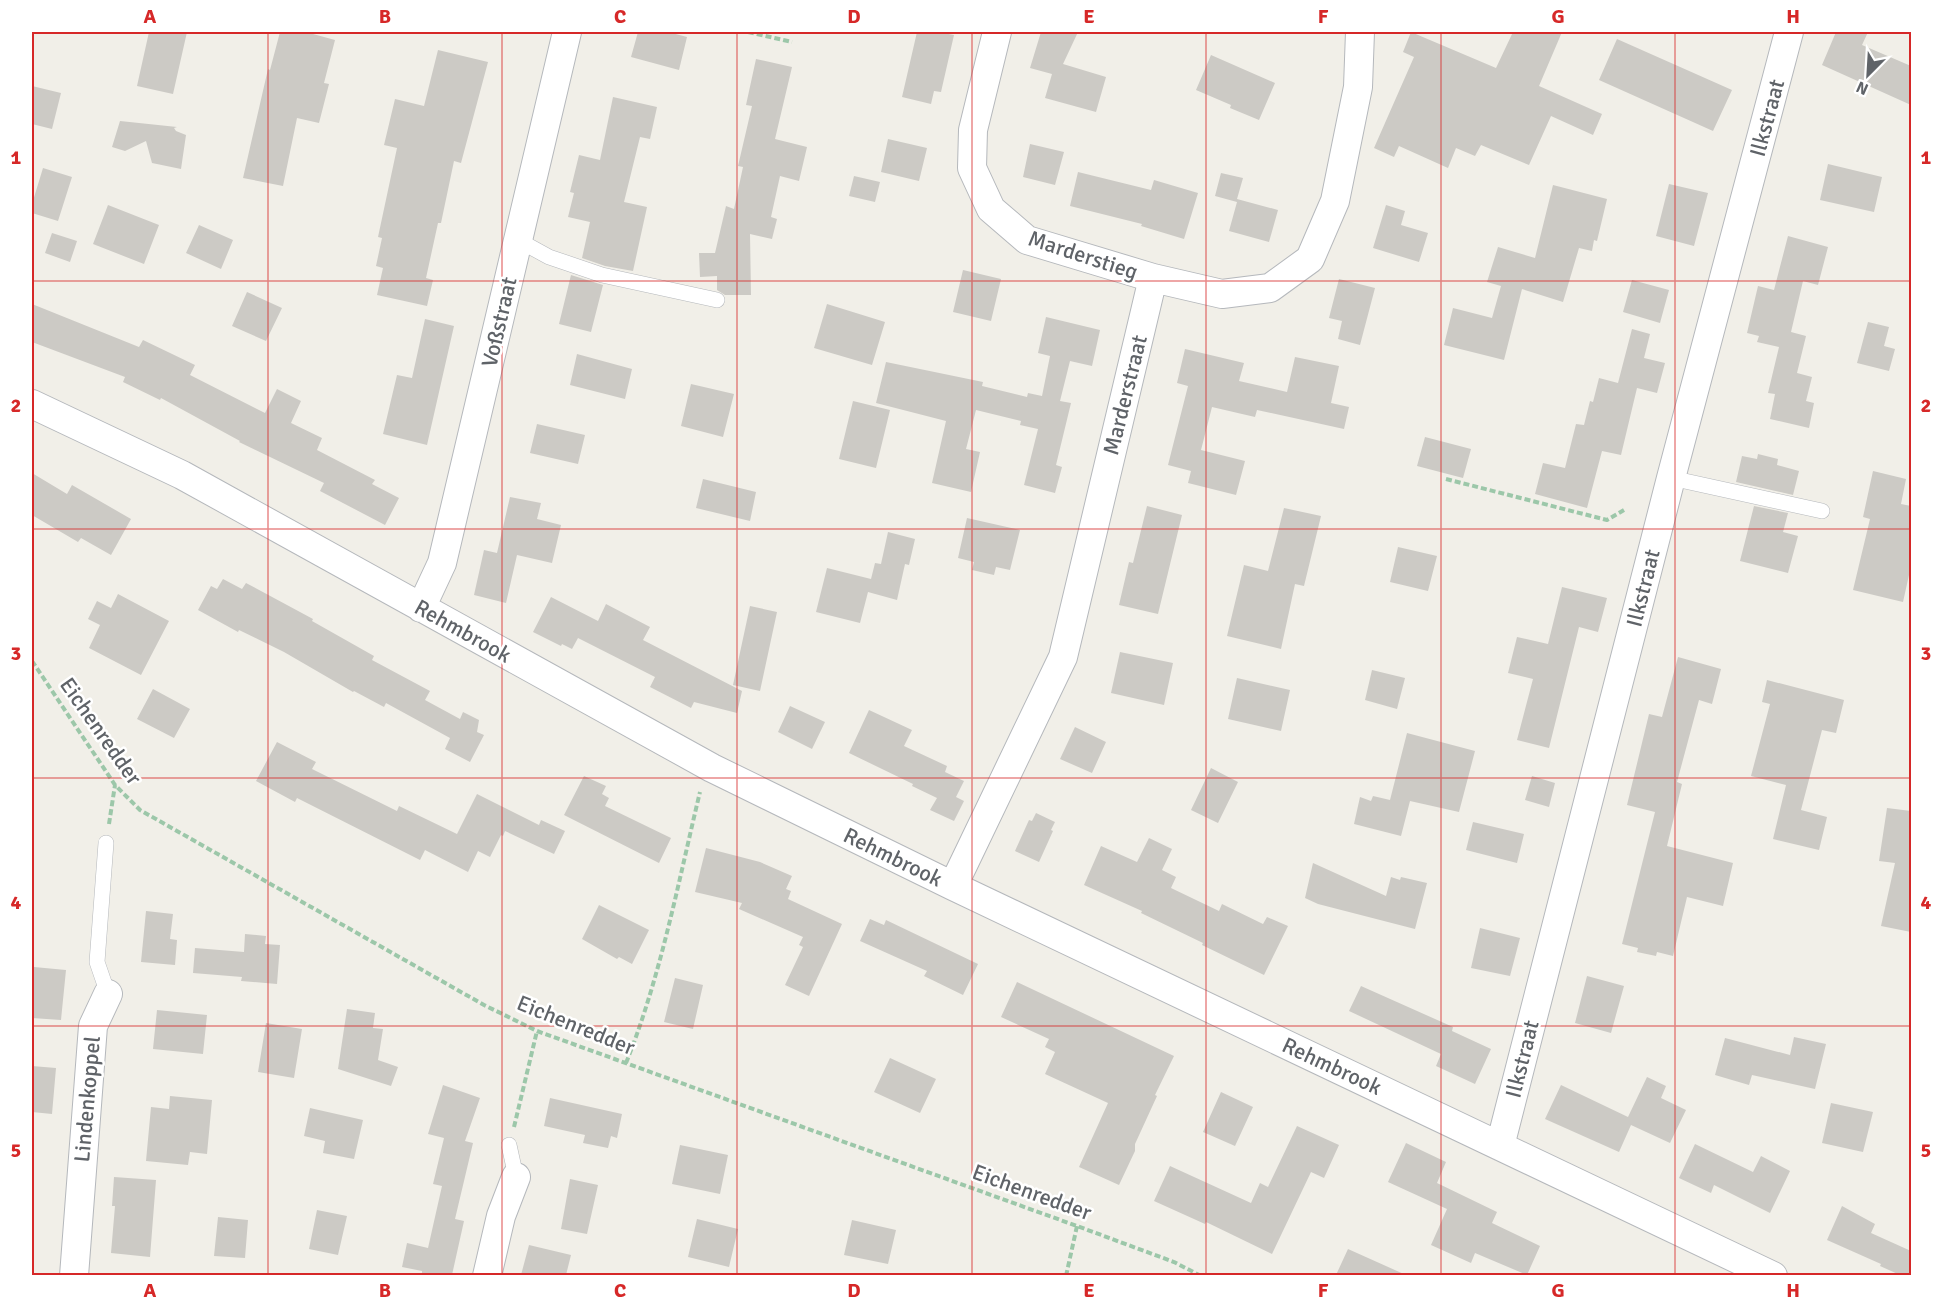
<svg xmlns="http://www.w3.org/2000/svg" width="1943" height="1307" font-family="Signika,sans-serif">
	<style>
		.building { fill: #cccac5 }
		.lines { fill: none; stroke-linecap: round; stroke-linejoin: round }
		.lane-casing { stroke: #b5b8bc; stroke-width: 16 }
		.street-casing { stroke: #b5b8bc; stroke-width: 30 }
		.path { stroke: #9cc7a9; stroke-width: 4; stroke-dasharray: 6 3; stroke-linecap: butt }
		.lane { stroke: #fff; stroke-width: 15 }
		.street { stroke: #fff; stroke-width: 28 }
		.grid { fill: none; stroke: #d62828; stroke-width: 1.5; stroke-opacity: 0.55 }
		.labels { text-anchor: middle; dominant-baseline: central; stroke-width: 5; stroke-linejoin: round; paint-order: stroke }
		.street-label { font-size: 22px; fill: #5f6368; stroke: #fff }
		.neatline { fill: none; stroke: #d62828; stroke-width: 2 }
		.grid-label { font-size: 20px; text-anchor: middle; font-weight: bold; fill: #d62828 }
	</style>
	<rect width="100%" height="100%" fill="#f1efe8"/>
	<path class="building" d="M149,32H187L173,94L137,86Z
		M280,32H313V34L335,40L324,83L329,84L319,123L297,118L283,186L243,178L268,69L270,70Z
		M638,32H668L687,37L679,70L631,57Z
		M917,32H938L954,35L941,92L934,91L931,104L902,97Z
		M1041,32H1078L1063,64L1106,77L1096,112L1045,98L1052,74L1030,68Z
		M1411,32L1496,68L1513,32H1562L1539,86L1602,114L1593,135L1551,116L1529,165L1481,145L1475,156L1456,148L1448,168L1399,146L1394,157L1374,148L1414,57L1403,52Z
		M1836,32H1868L1862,45L1911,66V105L1822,65Z
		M1617,39L1732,90L1713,131L1599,80Z
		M438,50L488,62L461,163L454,161L441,223H438L426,278L433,280L427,306L377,295L383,268L376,266L382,238L378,237L397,148L384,145L395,99L424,106Z
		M1211,55L1275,83L1259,120L1230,108L1231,105L1196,90Z
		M756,59L792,67L775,139L807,147L799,181L780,176L771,217L777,219L772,239L750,234L751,295H725L717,290V276L700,277L699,253H715L726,206L734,209L743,167L738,166L752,106L746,105Z
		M32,86L61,93L52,129L32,124Z
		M613,97L657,107L650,139L640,137L624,202L647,207L633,271L605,266L582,258L590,222L568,217L574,193L570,192L579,155L600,160Z
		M120,121L177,127L174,128L176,131L186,135L181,169L152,163L146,141L125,151L112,147Z
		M888,139L927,148L919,181L881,172Z
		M1030,144L1064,152L1055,185L1023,177Z
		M1828,164L1882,177L1874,212L1820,200Z
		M43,168L72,177L58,221L32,213V204Z
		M1078,172L1151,190L1154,180L1198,193L1184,239L1141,226L1142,224L1070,206Z
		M1221,173L1243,178L1237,199L1278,210L1269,242L1229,231L1237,202L1215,196Z
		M854,176L880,182L875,202L849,196Z
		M1669,184L1708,193L1694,246L1656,236Z
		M1553,185L1607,199L1597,241L1594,240L1592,251L1579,248L1563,302L1522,289L1504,360L1444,345L1453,308L1492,318L1501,286L1487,282L1498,247L1535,258Z
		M108,205L159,225L144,264L93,244Z
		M1386,205L1405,211L1401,225L1428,233L1419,262L1373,248Z
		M199,225L233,240L221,269L186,253Z
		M52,233L77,241L70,262L45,253Z
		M1788,236L1828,247L1818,285L1803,281L1791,332L1806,336L1797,373L1812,377L1806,401L1814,403L1809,428L1770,419L1775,394L1768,393L1779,347L1757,342L1759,336L1747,333L1758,286L1774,290Z
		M963,270L1001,279L991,321L953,312Z
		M571,275L603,285L591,332L559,324Z
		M1339,279L1375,288L1360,345L1338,339L1342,321L1329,318Z
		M1632,280L1669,290L1660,323L1623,312Z
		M247,292L282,308L266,341L232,326Z
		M32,304L139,347L143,340L195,365L190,375L265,413L277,389L301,401L291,423L322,438L317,450L375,480L372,484L399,498L385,525L320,491L324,483L239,442L240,441L161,398L160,400L123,382L125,377L32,342Z
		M827,304L885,322L872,365L814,348Z
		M1046,317L1100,330L1092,366L1070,361L1060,401L1071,403L1056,465L1062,467L1055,493L1024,485L1038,429L1020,425L1021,421L976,410L966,449L980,452L971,492L932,483L946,421L876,403L886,362L983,382L982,386L1027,397L1028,393L1042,396L1050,356L1038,353Z
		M425,319L454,326L427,445L383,434L397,375L412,378Z
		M1868,322L1889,327L1884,346L1895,349L1889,371L1857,363Z
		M1632,329L1650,334L1644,358L1665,363L1657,393L1637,388L1621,455L1602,451L1587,508L1535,494L1543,463L1565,468L1576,424L1584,425L1590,401L1593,402L1599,378L1618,383Z
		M1185,349L1244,363L1239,381L1287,392L1295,357L1339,366L1331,403L1349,407L1344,429L1257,410L1255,417L1212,407L1201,450L1245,461L1236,495L1188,483L1191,471L1168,465L1188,386L1177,383Z
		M577,354L632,369L625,399L570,385Z
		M691,384L734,394L723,437L681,426Z
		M853,401L890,410L876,468L839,459Z
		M537,424L585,435L578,464L530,453Z
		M1425,437L1471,449L1463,478L1417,466Z
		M1758,454L1778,459L1777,465L1799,471L1793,495L1736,482L1742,456L1757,459Z
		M1873,471L1906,479L1901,504L1911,506V566L1903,602L1853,590L1870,519L1863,517Z
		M32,473L67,494L72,485L131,519L111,555L81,538L78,542L32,515Z
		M703,479L756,492L750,521L696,508Z
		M510,497L541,503L537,519L561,525L552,563L517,555L506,603L474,595L484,550L497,553Z
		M1147,506L1182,515L1158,614L1119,605L1129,562L1133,563Z
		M1754,506L1788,513L1783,532L1798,536L1788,573L1740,561Z
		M1284,508L1321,516L1304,586L1295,584L1281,649L1227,636L1244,565L1268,571Z
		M967,518L1020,530L1010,570L996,567L994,575L972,570L974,562L958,558Z
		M888,532L915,539L909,565L905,564L897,600L868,592L860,623L816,612L827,568L871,579L875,563L881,564Z
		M1398,547L1437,556L1428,591L1390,582Z
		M223,579L242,589L246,583L313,619L312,621L374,656L372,660L430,691L425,700L460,719L463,712L479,720L477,732L484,735L470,762L445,749L450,738L386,703L384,707L354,691L353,692L284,652L239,630L238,632L198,610L211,586L217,589Z
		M1562,587L1607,598L1598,632L1579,627L1549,748L1517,740L1533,679L1508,673L1517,637L1548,644Z
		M118,594L169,621L141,675L89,648L100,625L88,619L97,601L111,608Z
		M551,597L598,621L606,604L650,627L643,640L742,691L737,713L694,702L691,708L650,687L655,677L578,638L572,649L562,644L561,646L533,632Z
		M750,606L777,612L760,691L733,685Z
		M1120,652L1173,663L1164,705L1111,693Z
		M1678,657L1721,669L1712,704L1699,700L1677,782L1682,784L1667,846L1733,863L1723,906L1687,897L1673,956L1657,952L1656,956L1637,952L1638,948L1622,944L1655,812L1627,805L1649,714L1662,717Z
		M1372,670L1405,678L1397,709L1365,700Z
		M1237,678L1290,690L1281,731L1228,719Z
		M1767,680L1844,700L1836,733L1822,730L1801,810L1827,817L1819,850L1773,839L1786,785L1751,776L1770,704L1762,702Z
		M153,689L190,709L174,738L137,719Z
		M790,706L825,722L812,749L778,732Z
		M869,710L912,730L904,746L947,766L945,772L964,781L956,797L964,801L954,821L930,810L937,798L912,786L913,784L849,753Z
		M1075,727L1106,742L1092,773L1060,759Z
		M1407,733L1475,751L1459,812L1410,801L1401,836L1354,824L1360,797L1371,801L1373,796L1390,800Z
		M277,742L316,762L312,769L397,811L399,806L457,834L477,794L539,825L541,820L565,831L554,854L505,831L503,836L501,835L490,857L478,851L468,872L425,850L420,860L297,798L295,802L256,781Z
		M1211,768L1238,782L1218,823L1191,810Z
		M584,776L606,786L602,794L609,798L605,806L671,838L659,863L564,815Z
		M1532,776L1555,783L1549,807L1525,800Z
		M1887,808L1911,811V932L1881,926L1895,863L1879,861Z
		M1036,813L1055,822L1051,830L1053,831L1039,862L1015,851L1029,820L1032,821Z
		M1473,822L1524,834L1517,863L1466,850Z
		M1149,838L1172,849L1162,870L1176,877L1171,888L1219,911L1222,904L1263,924L1267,917L1288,926L1264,975L1202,945L1203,943L1141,913L1142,911L1084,885L1101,846L1137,862Z
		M706,848L760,862L792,876L786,889L791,891L788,899L842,924L809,996L785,985L803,947L799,945L803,937L739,909L742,903L695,892Z
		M1313,863L1386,896L1391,877L1400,880L1401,877L1427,883L1415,929L1318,904L1305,898Z
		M599,905L649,930L632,964L619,957L617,959L582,939Z
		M146,911L173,914L170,939L177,940L175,965L141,962Z
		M870,919L884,925L886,920L978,964L963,995L924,976L927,971L860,941Z
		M1480,928L1520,938L1510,976L1471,968Z
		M245,934L266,936L265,944L280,945L277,984L241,981L242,977L193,973L195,948L244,952Z
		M34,967L66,970L61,1020L32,1018Z
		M1587,976L1624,986L1611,1033L1575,1023Z
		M675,978L703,985L693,1029L664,1022Z
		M1017,982L1174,1056L1155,1095L1157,1096L1135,1144V1151L1119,1185L1079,1167L1108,1103L1045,1074L1055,1052L1045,1047L1049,1039L1001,1017Z
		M1361,986L1453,1027L1452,1031L1491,1049L1475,1084L1436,1066L1441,1054L1349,1011Z
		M347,1009L375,1013L373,1028L383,1029L378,1060L398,1067L391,1086L338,1069Z
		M157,1010L207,1015L203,1054L153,1049Z
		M266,1023L302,1029L294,1078L258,1072Z
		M1794,1037L1826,1044L1815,1089L1752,1075L1749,1085L1715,1075L1725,1038L1790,1055Z
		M890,1058L936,1079L920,1113L874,1092Z
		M32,1066L56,1068L52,1114L32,1112Z
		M1647,1077L1666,1086L1661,1098L1686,1110L1670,1143L1631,1125L1619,1152L1545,1119L1561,1085L1628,1117Z
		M443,1085L480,1098L465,1141L473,1143L455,1219L464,1221L452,1275H422V1271L402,1267L407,1243L428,1248L442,1186L433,1184L444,1138L428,1134Z
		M1221,1092L1253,1107L1235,1146L1203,1132Z
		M170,1096L212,1100L207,1154L190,1152L188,1165L146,1161L151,1107L169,1109Z
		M550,1098L622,1114L617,1138L611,1136L608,1148L583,1143L585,1135L544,1126Z
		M1831,1103L1873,1112L1863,1152L1822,1143Z
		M310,1108L363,1120L354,1159L323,1153L325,1141L304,1136Z
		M1297,1126L1339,1145L1324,1178L1311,1172L1272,1254L1206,1222L1205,1224L1154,1201L1170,1166L1251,1203L1260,1183L1268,1187Z
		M1406,1143L1446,1162L1437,1183L1497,1212L1492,1223L1540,1246L1527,1275L1475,1253L1471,1263L1431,1245L1447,1209L1388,1182Z
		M1695,1144L1753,1172L1761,1156L1790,1171L1770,1213L1714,1185L1711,1193L1679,1178Z
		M680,1145L728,1155L720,1194L672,1184Z
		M114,1177L156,1180L150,1257L111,1253L115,1206H112Z
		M570,1179L598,1185L587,1234L561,1229Z
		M1842,1206L1875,1224L1871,1233L1911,1251V1275H1900L1880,1266L1881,1264L1827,1240Z
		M317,1210L347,1216L338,1255L309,1249Z
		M218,1217L248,1220L245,1258L214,1256Z
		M697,1219L738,1229L729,1267L688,1257Z
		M852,1220L896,1230L888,1264L844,1255Z
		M529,1245L571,1255L566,1275H521Z
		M1348,1249L1406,1275H1336Z"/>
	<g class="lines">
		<g class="lane-casing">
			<path id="lane" d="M518,240L549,257L602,275L717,300
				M1671,478L1822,511
				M106,843L97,962L108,994
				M509,1145L516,1177"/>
		</g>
		<g class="street-casing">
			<path id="street" d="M997,32L973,130L972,168L991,209L1027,240L1153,278
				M32,404L182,475L712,768L953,886L1773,1276
				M421,608L442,563L567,32
				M953,886L1063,657L1153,278L1222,294L1270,288L1310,259L1335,201L1358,87L1360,32
				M1500,1146L1671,478L1789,32
				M74,1276L93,1026L108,994
				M487,1276L501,1216L516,1177"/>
		</g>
		<path class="path" d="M748,32L792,42
			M1446,479L1607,520L1624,510
			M32,661L115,785L140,810L484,1005L537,1031L1077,1226L1174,1262L1201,1276
			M109,824L115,785
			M626,1063C661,976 678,883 700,792
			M514,1127L537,1031
			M1066,1276L1077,1226"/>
		<use href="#lane" class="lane"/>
		<use href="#street" class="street"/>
	</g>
	<path class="grid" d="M268,32V1276M502,32V1276M737,32V1276M972,32V1276M1206,32V1276M1441,32V1276M1675,32V1276M32,281H1912M32,529H1912M32,778H1912M32,1026H1912"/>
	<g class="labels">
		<g class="street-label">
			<text transform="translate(1767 118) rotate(-75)">Ilkstraat</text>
			<text transform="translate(1083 255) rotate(18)">Marderstieg</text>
			<text transform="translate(499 322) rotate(-77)">Voßstraat</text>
			<text transform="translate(1125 395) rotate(-76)">Marderstraat</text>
			<text transform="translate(1643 588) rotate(-76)">Ilkstraat</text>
			<text transform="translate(463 631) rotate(29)">Rehmbrook</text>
			<text transform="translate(101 731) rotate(55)">Eichenredder</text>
			<text transform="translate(893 857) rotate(26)">Rehmbrook</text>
			<text transform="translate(576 1025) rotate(22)">Eichenredder</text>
			<text transform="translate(1522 1059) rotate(-76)">Ilkstraat</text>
			<text transform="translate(1332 1066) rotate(25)">Rehmbrook</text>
			<text transform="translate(87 1099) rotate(-85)">Lindenkoppel</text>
			<text transform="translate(1032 1192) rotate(20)">Eichenredder</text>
		</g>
	</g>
	<rect width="1943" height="1307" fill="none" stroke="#ffffff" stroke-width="66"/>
	<g transform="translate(1868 75) rotate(204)" stroke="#ffffff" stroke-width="4.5" paint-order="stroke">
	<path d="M0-4.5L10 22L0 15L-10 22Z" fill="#5f6368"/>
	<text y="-9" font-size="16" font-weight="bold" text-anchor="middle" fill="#5f6368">N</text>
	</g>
	<rect x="33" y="33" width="1877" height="1241" class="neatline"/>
	<g class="grid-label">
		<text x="150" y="23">A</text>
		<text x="385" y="23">B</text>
		<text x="620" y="23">C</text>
		<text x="854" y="23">D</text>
		<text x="1089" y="23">E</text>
		<text x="1323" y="23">F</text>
		<text x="1558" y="23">G</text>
		<text x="1793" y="23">H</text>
		<text x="16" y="164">1</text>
		<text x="1926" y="164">1</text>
		<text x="16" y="412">2</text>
		<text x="1926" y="412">2</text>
		<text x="16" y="660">3</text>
		<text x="1926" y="660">3</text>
		<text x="16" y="909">4</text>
		<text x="1926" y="909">4</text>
		<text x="16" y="1157">5</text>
		<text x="1926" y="1157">5</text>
		<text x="150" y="1297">A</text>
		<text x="385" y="1297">B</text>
		<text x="620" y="1297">C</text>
		<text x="854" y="1297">D</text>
		<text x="1089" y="1297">E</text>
		<text x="1323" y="1297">F</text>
		<text x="1558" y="1297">G</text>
		<text x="1793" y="1297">H</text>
	</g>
</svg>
